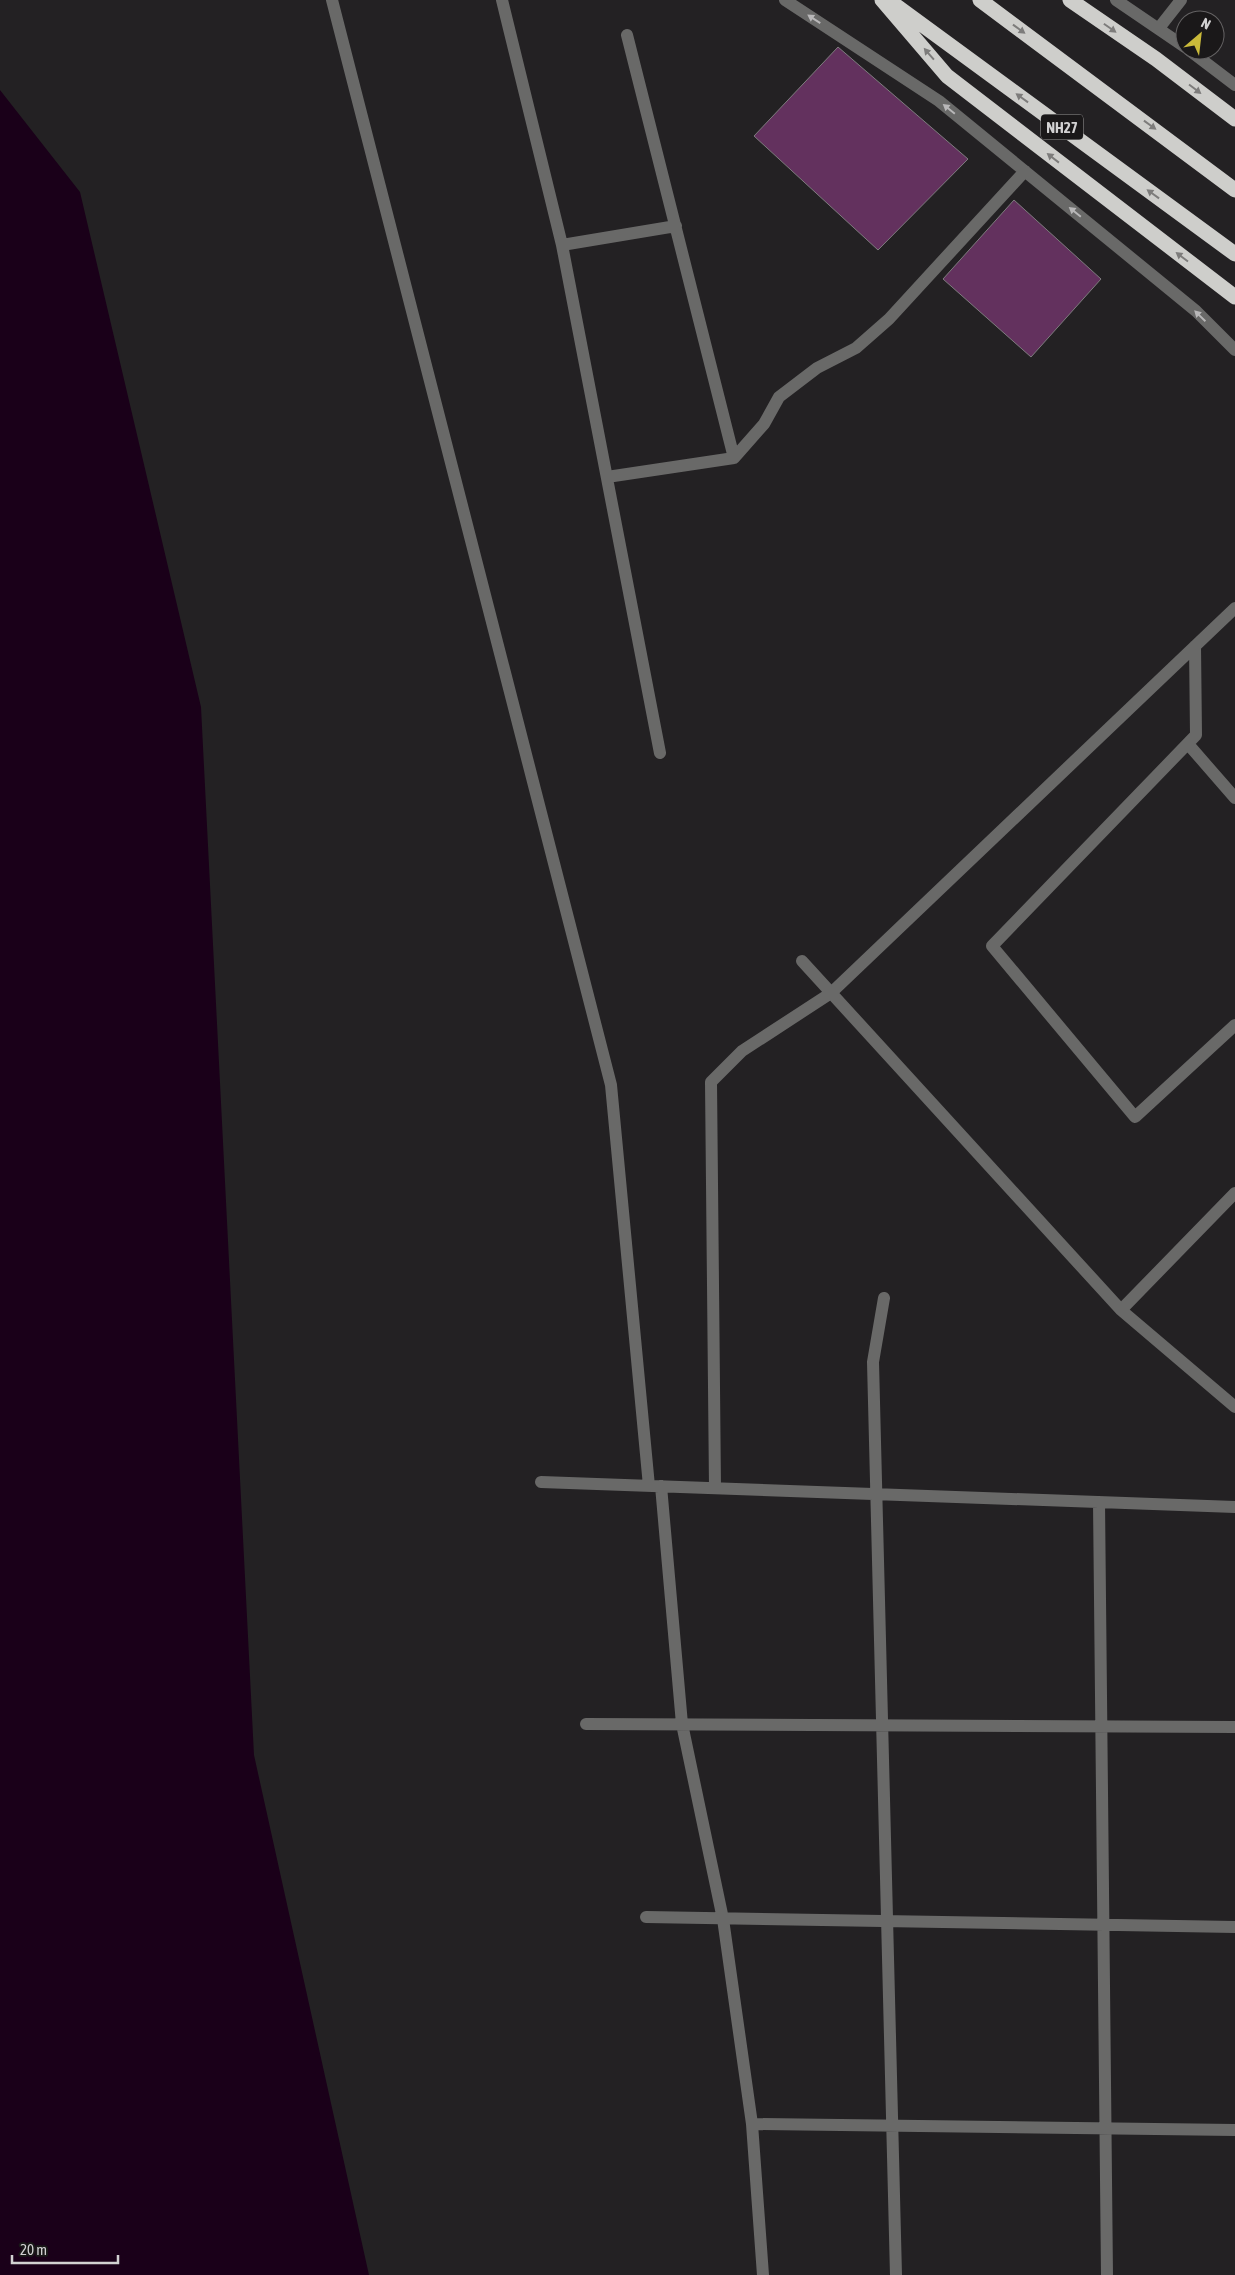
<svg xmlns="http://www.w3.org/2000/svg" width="1235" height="2275" font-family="'Asap Condensed',sans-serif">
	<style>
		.water { fill: #1a0019 }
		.building { fill: #63315e; stroke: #7e7c7e }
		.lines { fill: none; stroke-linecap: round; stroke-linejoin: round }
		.minor { stroke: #696968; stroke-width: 12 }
		.highway { stroke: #cececb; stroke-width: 15 }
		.oneway { fill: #b8b7b8 }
		.oneway2 { fill: #7d7c7b }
		.labels { text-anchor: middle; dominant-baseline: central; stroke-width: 4; stroke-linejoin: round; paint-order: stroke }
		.shield { fill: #1a1819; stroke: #9b9a9a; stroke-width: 1 }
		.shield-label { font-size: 15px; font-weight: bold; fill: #d2d1d2 }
	</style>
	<rect width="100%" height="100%" fill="#232123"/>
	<path class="water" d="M0,90L80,192L201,707L254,1755L369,2275H0Z"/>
	<path class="building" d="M838,47L968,159L878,250L754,136Z
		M1014,200L1101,279L1031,357L943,279Z"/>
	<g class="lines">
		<path class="minor" d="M332,0L611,1085L649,1486
			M502,0L562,245L660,753
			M785,0L939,101L1196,311L1235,350
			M1116,0L1185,47
			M1159,28L1181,0
			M1189,50L1235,85
			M562,245L676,226
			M734,458L764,424L779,397L817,368L856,348L889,319L1025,171
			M607,477L734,458L627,35
			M1195,646L1196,735L992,946L1135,1117L1235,1025
			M1188,744L1235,798
			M802,961L1121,1310L1235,1407
			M884,1298L873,1362L896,2275
			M1121,1310L1235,1193
			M541,1482L1235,1507
			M661,1486L682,1724L723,1919L752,2124L763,2275
			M715,1488L711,1082L742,1051L831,993L1235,608
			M1099,1502L1107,2275
			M586,1724L1235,1727
			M646,1917L1235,1927
			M752,2124L1235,2130"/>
		<path class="highway" d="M882,0L947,76L1235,297
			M980,0L1235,190
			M1070,0L1156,59L1235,119
			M891,2L1235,254"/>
	</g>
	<defs><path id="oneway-solid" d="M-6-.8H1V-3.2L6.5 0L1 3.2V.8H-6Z" transform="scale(1.25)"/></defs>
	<g class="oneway">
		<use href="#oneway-solid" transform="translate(814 19) rotate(-147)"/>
		<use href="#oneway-solid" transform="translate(949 109) rotate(-141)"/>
		<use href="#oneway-solid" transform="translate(1075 212) rotate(-141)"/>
		<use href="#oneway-solid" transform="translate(1200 316) rotate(-136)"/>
	</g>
	<g class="oneway2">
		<use href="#oneway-solid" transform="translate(1110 28) rotate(35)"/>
		<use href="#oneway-solid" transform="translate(1019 29) rotate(36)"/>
		<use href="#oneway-solid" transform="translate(929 54) rotate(-131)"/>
		<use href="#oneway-solid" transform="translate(1195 89) rotate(37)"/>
		<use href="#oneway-solid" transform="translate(1022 98) rotate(-144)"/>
		<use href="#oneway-solid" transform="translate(1150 125) rotate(36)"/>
		<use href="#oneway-solid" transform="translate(1053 158) rotate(-142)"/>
		<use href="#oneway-solid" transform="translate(1153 194) rotate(-144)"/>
		<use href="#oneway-solid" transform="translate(1182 257) rotate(-143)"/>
	</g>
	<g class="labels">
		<rect class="shield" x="1041" y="114.5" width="42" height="25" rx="4"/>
		<g class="shield-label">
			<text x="1062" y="127">NH27</text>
		</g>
	</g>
	<g transform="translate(1200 35) rotate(28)"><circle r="24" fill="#1a1819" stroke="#646263"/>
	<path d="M0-4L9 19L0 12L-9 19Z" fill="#caba3a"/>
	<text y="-8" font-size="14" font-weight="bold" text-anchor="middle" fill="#d2d1d2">N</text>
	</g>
	<path d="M12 2255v8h106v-8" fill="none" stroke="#d2d1d2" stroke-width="2.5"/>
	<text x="20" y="2255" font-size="15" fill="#d2d1d2" stroke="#1a1819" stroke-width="4" paint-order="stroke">20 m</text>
</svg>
